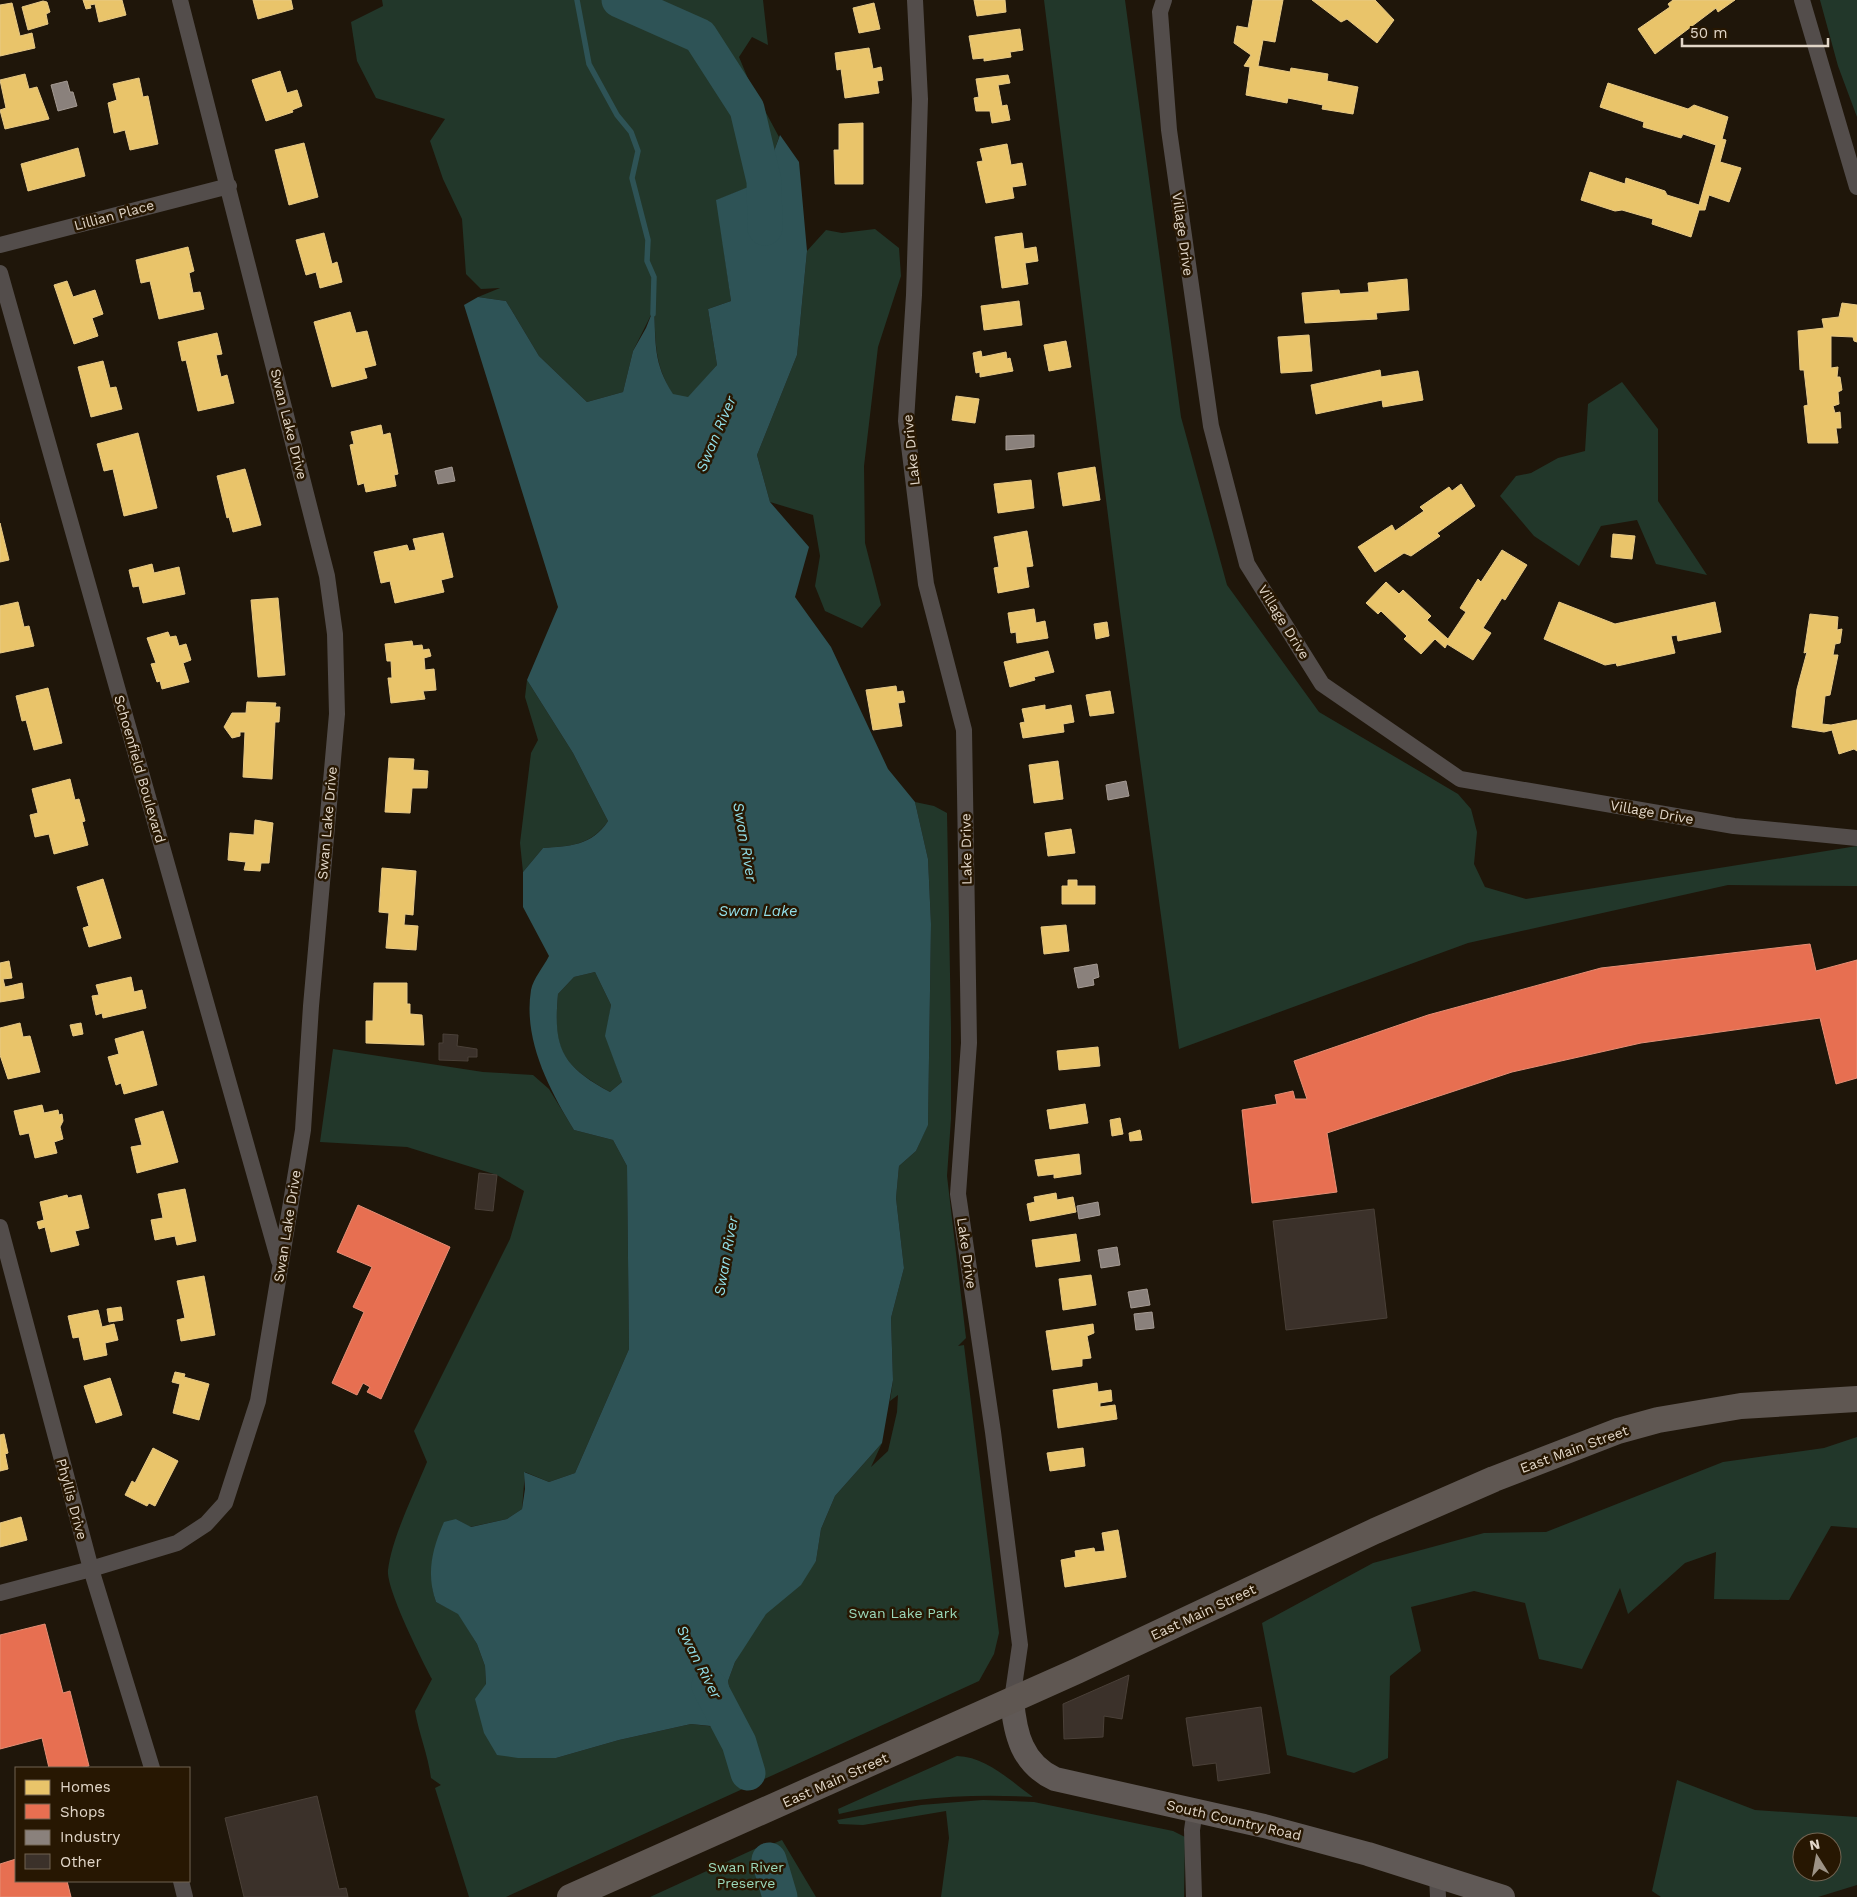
<svg xmlns="http://www.w3.org/2000/svg" width="1857" height="1897" font-family="'Work Sans',sans-serif">
	<style>
		.green { fill: #22372a; fill-rule: evenodd }
		.water { fill: #2e5356; fill-rule: evenodd }
		.homes { fill: #e9c46a; stroke: #e7c986 }
		.shops { fill: #e76f51; stroke: #e58e75 }
		.industry { fill: #8a817c; stroke: #a49a93 }
		.lines { fill: none; stroke-linecap: round; stroke-linejoin: round }
		.stream { stroke: #2e5356; stroke-width: 5.5 }
		.river { stroke: #2e5356; stroke-width: 35 }
		.building { fill: #3b312a; stroke: #4a4038 }
		.minor { stroke: #534d4b; stroke-width: 16 }
		.secondary { stroke: #605956; stroke-width: 24 }
		.primary { stroke: #5f5752; stroke-width: 26 }
		.labels { text-anchor: middle; dominant-baseline: central; stroke-width: 5; stroke-linejoin: round; paint-order: stroke }
		.street-label { font-size: 14px; fill: #e1d6c8; stroke: #271702 }
		.park-label { font-size: 14px; fill: #9bd9ba; stroke: #271702 }
		.water-label { font-size: 15px; font-style: italic; fill: #92dfe9; stroke: #271702 }
	</style>
	<rect width="100%" height="100%" fill="#1f160a"/>
	<path class="green" d="M382,0H763L768,45L752,37L739,57L749,81L779,137L764,181L717,200L731,301L708,309L717,365L688,398L673,395C654,363 656,345 654,309L633,351L623,392L587,402L539,356L506,301L478,297L500,288L481,289L466,274L462,219L443,179L430,141L445,119L376,98L357,61L351,22L383,6Z
		M1044,0H1125L1181,417L1227,585L1319,712L1458,794L1471,809L1477,832L1474,864L1485,887L1526,899L1857,846V886L1728,885L1468,943L1179,1049L1119,604Z
		M1820,0H1857V117L1838,66Z
		M875,229L899,248L901,276L878,347L864,466L865,543L881,605L862,628L825,611L815,586L820,556L813,515L770,502L757,455L797,355L807,251L826,230L842,233Z
		M1622,382L1658,429V501L1707,575L1656,564L1637,520L1601,526L1579,566L1534,536L1500,496L1516,476L1531,473L1558,458L1585,451L1588,404Z
		M527,680L573,753L608,821C591,846 569,846 543,848L523,872L520,843L531,753L538,740L525,697Z
		M915,802L934,806L947,813L951,1027V1119L947,1176L966,1338L958,1346L964,1345L999,1633L994,1654L979,1681L506,1897H469L435,1788L441,1785L431,1778C428,1755 419,1734 415,1711L432,1679C422,1660 386,1589 388,1570C392,1537 414,1494 427,1462L414,1431L510,1239L524,1191L497,1175L407,1147L320,1142L333,1049L483,1072L533,1075L549,1089L574,1130L613,1140L627,1166L629,1349L575,1473L549,1482L525,1472L522,1509L507,1519L470,1527L456,1519C440,1550 424,1567 436,1602L458,1613L477,1644L485,1666L486,1685L556,1758L619,1740L691,1724L725,1728L723,1734H726L739,1721L735,1717L728,1681L735,1662L764,1612L816,1561L821,1529L835,1496L882,1443L871,1467L888,1451L897,1412L898,1395L890,1401L893,1380L891,1318L904,1268L896,1198L899,1166L916,1151L928,1124L931,924L928,859Z
		M595,972L611,1005L606,1036L622,1082L610,1092C561,1064 553,1051 558,994L574,977Z
		M1857,1437V1528L1831,1526L1789,1600L1714,1599L1716,1552L1685,1563L1628,1614L1620,1588L1582,1669L1539,1659L1525,1603L1474,1591L1411,1607L1421,1651L1390,1676L1388,1758L1354,1773L1287,1755L1262,1623L1373,1563L1484,1533L1546,1532L1723,1462L1824,1448Z
		M957,1756C987,1757 1009,1780 1033,1797C968,1793 903,1798 839,1814L838,1809Z
		M1677,1780L1755,1810L1857,1817V1885L1818,1897H1661L1652,1891ZM1802,1842H1832V1872H1802Z
		M983,1800L1034,1802L1173,1831L1185,1837L1184,1897H941L949,1838L946,1811L863,1825L839,1824L837,1820L921,1805Z
		M782,1840L816,1897H650L759,1847L760,1849Z"/>
	<path class="water" d="M780,135L799,162L807,251L797,355L757,455L770,502L809,547L795,597L831,647L888,769L915,802L928,859L931,924L928,1125L916,1151L899,1166L896,1198L904,1268L891,1318L893,1380L882,1443L835,1496L821,1529L816,1561L801,1585L766,1614L735,1662L728,1681L735,1717L730,1728L691,1724L619,1740L556,1758H518L497,1755L484,1733L475,1699L486,1684L485,1666L477,1644L458,1614L436,1602C426,1574 432,1549 444,1522L456,1519L471,1527L507,1519L522,1509L525,1489L524,1472L549,1482L575,1473L629,1349L627,1166L613,1140L574,1130C549,1089 523,1040 531,990C533,979 544,966 549,956L523,907V872L543,848C569,846 592,846 608,821L573,753L527,680L558,607L464,305L478,297L506,301L539,356L587,402L623,392L633,351L646,328L654,308C656,343 653,363 673,394L688,397L717,365L708,309L731,301L716,200L763,181ZM595,972L611,1005L605,1036L622,1082L610,1092C562,1066 553,1049 558,994L574,977Z"/>
	<path class="homes" d="M83,0H122L126,15L99,22L95,4L90,5L91,8L86,9Z
		M253,0H291L293,9L258,19Z
		M974,0H1005L1006,12L977,16Z
		M1253,0H1283L1275,42L1263,40L1258,66L1290,72L1291,68L1328,74L1327,81L1358,87L1353,114L1322,109L1323,105L1288,98L1287,103L1246,95L1250,67L1244,66L1251,55L1234,43L1237,26L1248,28Z
		M1312,0H1375L1394,20L1377,43L1347,19L1341,22Z
		M1673,0H1735L1718,12L1716,8L1655,54L1638,29L1670,7L1668,4Z
		M43,1L47,2L50,12L46,14L48,24L28,30L22,7Z
		M12,3L20,36L32,33L35,48L0,56V5Z
		M874,3L880,29L859,33L853,8Z
		M1020,29L1023,50L1010,52L1011,57L984,61V58L973,59L969,36Z
		M869,48L873,69L881,67L883,80L877,81L879,93L845,98L841,69L837,70L835,53Z
		M280,71L287,93L297,90L302,106L292,110L293,112L266,121L252,80Z
		M25,74L29,89L37,87L49,119L5,129L0,110L6,108L0,80Z
		M1008,75L1010,83L998,85L1002,106L1007,105L1010,120L992,123L990,111H976L974,98L979,97L976,79Z
		M139,78L143,97L148,96L158,144L130,150L125,130L114,133L108,103L117,100L113,84Z
		M1608,83L1688,109L1694,105L1728,117L1722,139L1726,140L1720,162L1741,168L1729,202L1709,195L1705,210H1699L1691,237L1652,224L1653,219L1622,210L1615,211L1581,200L1590,172L1625,184L1626,178L1665,191L1667,195L1699,205L1716,145L1683,134L1681,138L1643,127L1644,122L1600,107Z
		M863,123V184H835L834,150H839V124Z
		M304,143L318,197L289,205L275,150Z
		M1007,144L1011,165L1022,163L1026,185L1012,187L1014,198L986,203L977,162L983,161L980,149Z
		M78,148L85,176L28,191L21,164Z
		M324,233L332,264L337,262L342,282L320,288L316,272L306,275L296,240Z
		M1022,233L1024,249L1036,247L1038,261L1025,263L1028,284L1002,288L995,237Z
		M188,247L194,271L189,273L193,293L200,292L204,309L159,319L150,281L141,283L136,260Z
		M1407,279L1409,310L1376,313L1377,319L1305,323L1302,293L1339,290L1340,294L1369,292L1368,283Z
		M67,281L73,297L95,290L103,314L92,318L98,336L74,344L54,285Z
		M1019,301L1022,325L984,330L981,306Z
		M1842,303L1857,305V342L1854,341L1853,337L1831,336V368L1838,367L1837,377H1840L1842,390L1838,392L1839,404L1833,406L1835,413L1840,412L1841,428H1836L1838,443H1808L1804,406L1808,405L1804,370H1800L1798,331L1824,328L1822,319L1839,317Z
		M350,312L356,333L367,331L376,365L364,368L367,378L332,387L314,322Z
		M217,333L222,354L216,355L221,377L227,375L234,403L198,411L186,360L182,361L178,342Z
		M1309,335L1312,371L1281,373L1278,337Z
		M1066,341L1071,367L1049,371L1044,345Z
		M981,351L982,357L1006,352L1007,359L1010,358L1013,371L980,377V372L976,373L973,353Z
		M103,361L110,388L116,387L122,409L91,417L78,367Z
		M1380,370L1381,377L1418,371L1423,400L1383,407L1382,400L1316,414L1311,385Z
		M956,396L979,399L975,423L952,420Z
		M381,425L383,435L390,433L398,474L394,475L396,486L366,492L364,483L358,485L350,445L354,444L351,432Z
		M138,433L157,508L124,516L113,469L104,471L97,444Z
		M1095,467L1100,500L1063,506L1058,473Z
		M245,469L261,525L233,532L229,517L227,518L217,476Z
		M1031,480L1034,508L998,513L994,484Z
		M1461,484L1475,506L1437,533L1440,536L1411,556L1404,553L1375,572L1358,547L1392,525L1395,531L1424,511L1420,507L1449,487L1452,491Z
		M0,523L9,560L0,562Z
		M1027,531L1033,566L1026,567L1029,587L998,593L994,568L999,567L994,537Z
		M443,533L453,577L441,580L444,592L395,603L390,581L381,583L374,552L407,545L409,551L416,550L413,539Z
		M1613,534L1635,536L1632,559L1611,557Z
		M1502,550L1527,565L1505,600L1502,598L1483,628L1491,633L1473,660L1447,644L1445,648L1435,639L1421,654L1404,639L1407,636L1381,611L1378,614L1366,603L1386,582L1399,594L1403,590L1431,616L1427,620L1448,639L1466,612L1460,608L1478,579L1481,582Z
		M152,564L154,573L179,567L185,594L143,603L139,586L133,587L129,570Z
		M278,598L285,675L258,677L251,600Z
		M18,602L24,627L29,626L34,646L0,653V606Z
		M1559,602L1615,624L1715,602L1721,632L1678,641L1677,635L1671,636L1675,653L1617,666L1616,663L1605,665L1544,639Z
		M1034,609L1036,623L1045,621L1048,638L1017,643L1016,632L1011,633L1008,613Z
		M1810,614L1838,617L1837,630L1842,629L1840,643L1835,644L1833,655H1838L1830,695L1825,696L1822,724L1831,725L1857,720V751L1854,749L1839,754L1832,730L1824,732L1792,727L1797,689L1807,652L1804,653Z
		M1107,622L1109,636L1096,639L1094,624Z
		M168,632L170,637L176,636L179,646L186,644L191,660L183,663L189,682L162,689L160,681L157,682L151,664L156,663L147,638Z
		M412,641L413,646L422,645L423,650L429,649L431,656L424,658L425,670L434,669L436,690L423,691L425,699L391,703L388,678H392L391,661H387L385,644Z
		M1048,651L1054,672L1034,677L1035,680L1010,687L1004,662Z
		M896,686L897,692L903,691L905,702L898,703L902,726L873,730L866,690Z
		M48,688L62,743L34,750L26,720L22,721L16,696Z
		M1110,691L1114,713L1090,716L1086,695Z
		M247,702L276,703L275,707H280L279,722H275L272,779L243,777L245,732H240V736L232,738L224,727L232,713H246Z
		M1045,705V710L1071,705L1074,722L1063,724L1064,732L1023,738L1020,723L1025,722L1022,709Z
		M389,758L414,759L413,770L428,771L427,788H412L410,813L385,812Z
		M1058,761L1063,799L1034,803L1029,765Z
		M70,779L75,800L79,799L85,821L82,822L88,845L54,854L49,834L35,837L30,815L38,813L32,789Z
		M255,820L273,823L269,863H261L260,871L244,870L246,862L228,860L230,833L254,835Z
		M1071,829L1075,853L1048,856L1045,833Z
		M382,868L416,871L413,915L405,914L404,925L418,926L416,950L386,948L389,913L379,912Z
		M103,879L121,938L89,947L83,928L89,926L77,887Z
		M1068,880H1077V886H1095V904H1062V886H1068Z
		M1066,925L1069,951L1044,954L1041,927Z
		M9,961L12,978L3,979L5,987L22,983L24,998L0,1002V963Z
		M131,977L134,992L142,990L146,1008L103,1018L102,1013L96,1015L92,996L99,995L96,985Z
		M374,983H407V1004H410V1014L422,1015L424,1045L366,1043V1021H373Z
		M20,1023L23,1037L30,1036L40,1072L8,1079L0,1055V1028Z
		M81,1023L83,1034L73,1036L70,1025Z
		M143,1031L157,1085L124,1094L121,1083L116,1085L108,1057L119,1054L115,1039Z
		M1098,1047L1100,1066L1059,1070L1057,1051Z
		M1085,1104L1088,1123L1050,1129L1047,1110Z
		M42,1105L44,1113L58,1110L59,1115L62,1114L63,1121L60,1127L63,1139L54,1142L57,1153L35,1158L29,1133L20,1135L14,1111Z
		M163,1111L178,1162L137,1173L131,1147L142,1145L135,1119Z
		M1120,1118L1123,1134L1112,1136L1110,1120Z
		M1140,1130L1142,1140L1130,1141L1129,1133Z
		M1079,1154L1081,1174L1054,1178V1174L1038,1176L1035,1160Z
		M185,1189L196,1241L177,1245L175,1236L155,1240L151,1220L163,1218L158,1194Z
		M1056,1193L1057,1200L1073,1197L1076,1212L1030,1221L1027,1204L1035,1202L1034,1197Z
		M67,1195L68,1198L81,1195L89,1228L75,1231L79,1245L51,1252L45,1227L39,1229L37,1222L44,1220L40,1202Z
		M1076,1234L1080,1261L1036,1267L1032,1240Z
		M1091,1275L1096,1305L1063,1310L1059,1279Z
		M204,1276L215,1335L181,1341L177,1320L185,1318L177,1281Z
		M121,1307L123,1320L109,1322L107,1309Z
		M98,1310L102,1327L114,1324L118,1340L105,1343L107,1355L84,1360L79,1337L73,1338L68,1316Z
		M1093,1324L1094,1333L1087,1336L1091,1358L1082,1359V1366L1052,1370L1046,1331Z
		M175,1372L185,1374L184,1377L209,1384L199,1420L173,1413L180,1384L172,1382Z
		M110,1378L122,1415L96,1423L84,1386Z
		M1097,1383L1098,1392L1111,1390L1112,1401L1100,1403V1407L1115,1405L1117,1419L1058,1428L1053,1390Z
		M4,1434L8,1453L5,1454L8,1469L0,1471V1435Z
		M153,1448L178,1461L155,1506L149,1503L147,1506L125,1495L132,1481L135,1483Z
		M1083,1448L1085,1466L1050,1471L1047,1453Z
		M21,1517L27,1540L0,1547V1523Z
		M1118,1530L1126,1577L1065,1587L1061,1560L1076,1557L1075,1551L1094,1548L1095,1552L1105,1551L1102,1533Z"/>
	<path class="shops" d="M1810,944L1816,971L1857,960V1078L1836,1084L1820,1018L1641,1043L1512,1072L1327,1133L1337,1192L1252,1203L1242,1110L1277,1104L1275,1095L1293,1091L1295,1099H1307L1294,1061L1428,1015L1601,968Z
		M358,1205L450,1247L381,1399L367,1392L370,1387L363,1383L357,1395L332,1383L364,1312L353,1307L372,1267L337,1252Z
		M45,1624L63,1693L70,1691L89,1766L79,1768H49L42,1738L0,1749V1635Z
		M16,1859V1881H67L71,1897H0V1864Z"/>
	<path class="industry" d="M67,81L70,92H73L77,106L58,111L51,85Z
		M1034,435V447L1006,450V436Z
		M452,467L455,481L438,484L435,471Z
		M1126,781L1129,796L1108,800L1106,785Z
		M1097,964L1099,977L1093,979L1094,985L1078,988L1074,968Z
		M1098,1202L1100,1215L1079,1219L1077,1206Z
		M1117,1247L1120,1265L1101,1268L1098,1250Z
		M1147,1289L1150,1305L1131,1308L1128,1292Z
		M1152,1312L1154,1328L1136,1330L1134,1314Z"/>
	<g class="lines">
		<path class="stream" d="M577,0L589,64L617,115L631,132L638,151L632,178L648,240L647,261L654,277L653,314"/>
		<path class="river" d="M619,0L700,36L747,109L764,181L765,228
			M709,1686L739,1743L748,1773
			M769,1860L780,1897"/>
	</g>
	<path class="building" d="M443,1034L458,1035L457,1046L477,1049V1057H468V1061L439,1060V1043H443Z
		M479,1173L497,1175L493,1211L475,1209Z
		M1374,1209L1387,1318L1286,1330L1273,1221Z
		M1129,1675L1122,1719L1104,1716L1103,1737L1064,1739L1063,1704Z
		M1261,1707L1270,1773L1218,1781L1216,1763L1193,1766L1186,1718Z
		M317,1796L339,1889L346,1888L348,1897H244L225,1818Z"/>
	<g class="lines">
		<path class="minor" d="M915,0L920,99L914,295L906,421L926,584L964,730L969,1043L958,1194L993,1432L1020,1645L1012,1700
			M1164,0L1160,12L1169,130L1211,426L1247,564L1322,684L1460,779L1734,826L1857,838
			M1802,0L1857,187
			M0,245L229,186
			M0,273L279,1261
			M0,1227L91,1569L152,1768
			M0,1593L91,1569L177,1543L206,1524L225,1503L258,1401L303,1130L311,1006L337,714L335,634L327,576L180,0
			M1437,1875L1438,1897
			M181,1881L185,1897
			M1194,1897L1192,1830L1195,1810"/>
		<path class="secondary" d="M1012,1700C1015,1734 1022,1764 1055,1779L1264,1826L1368,1854L1503,1897"/>
		<path class="primary" d="M570,1897L1077,1671L1375,1531L1494,1479L1618,1431L1658,1420L1741,1406L1857,1399"/>
	</g>
	<g class="labels">
		<g class="street-label">
			<text transform="translate(114 215) rotate(-15)">Lillian Place</text>
			<text transform="translate(1183 234) rotate(82)">Village Drive</text>
			<text transform="translate(289 424) rotate(76)">Swan Lake Drive</text>
			<text transform="translate(911 450) rotate(-96)">Lake Drive</text>
			<text transform="translate(1284 622) rotate(58)">Village Drive</text>
			<text transform="translate(140 769) rotate(74)">Schoenfield Boulevard</text>
			<text transform="translate(1652 812) rotate(10)">Village Drive</text>
			<text transform="translate(327 823) rotate(-85)">Swan Lake Drive</text>
			<text transform="translate(966 849) rotate(-91)">Lake Drive</text>
			<text transform="translate(287 1226) rotate(-81)">Swan Lake Drive</text>
			<text transform="translate(967 1253) rotate(82)">Lake Drive</text>
			<text transform="translate(1574 1449) rotate(-20)">East Main Street</text>
			<text transform="translate(72 1499) rotate(75)">Phyllis Drive</text>
			<text transform="translate(1203 1612) rotate(-25)">East Main Street</text>
			<text transform="translate(835 1780) rotate(-24)">East Main Street</text>
			<text transform="translate(1234 1820) rotate(13)">South Country Road</text>
		</g>
		<g class="park-label">
			<text x="903" y="1613">Swan Lake Park</text>
			<text x="746" y="1867">Swan River<tspan x="746" dy="16">Preserve</tspan></text>
		</g>
		<g class="water-label">
			<text transform="translate(716 434) rotate(-67)">Swan River</text>
			<text transform="translate(745 842) rotate(80)">Swan River</text>
			<text x="758" y="911">Swan Lake</text>
			<text transform="translate(726 1256) rotate(-80)">Swan River</text>
			<text transform="translate(699 1662) rotate(63)">Swan River</text>
		</g>
	</g>
	<rect x="15" y="1767" width="175" height="115" fill="#271702" stroke="#716351"/>
	<rect x="25" y="1780" width="25" height="15" fill="#e9c46a" stroke="#716351"/>
	<text x="60" y="1792" font-size="15" fill="#e1d6c8">Homes</text>
	<rect x="25" y="1804" width="25" height="15" fill="#e76f51" stroke="#716351"/>
	<text x="60" y="1817" font-size="15" fill="#e1d6c8">Shops</text>
	<rect x="25" y="1830" width="25" height="15" fill="#8a817c" stroke="#716351"/>
	<text x="60" y="1842" font-size="15" fill="#e1d6c8">Industry</text>
	<rect x="25" y="1854" width="25" height="15" fill="#3b312a" stroke="#716351"/>
	<text x="60" y="1867" font-size="15" fill="#e1d6c8">Other</text>
	<g transform="translate(1817 1857) rotate(349)"><circle r="24" fill="#271702" stroke="#716351"/>
	<path d="M0-4L9 19L0 12L-9 19Z" fill="#9d9386"/>
	<text y="-8" font-size="14" font-weight="bold" text-anchor="middle" fill="#e1d6c8">N</text>
	</g>
	<path d="M1682 38v8h146v-8" fill="none" stroke="#e1d6c8" stroke-width="2.5"/>
	<text x="1690" y="38" font-size="15" fill="#e1d6c8" stroke="#271702" stroke-width="4" paint-order="stroke">50 m</text>
</svg>
